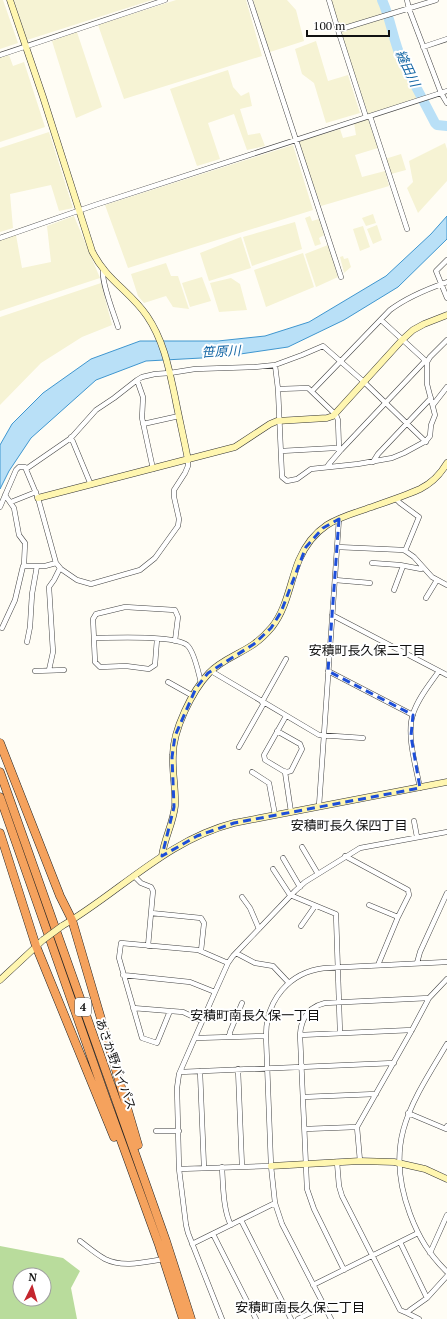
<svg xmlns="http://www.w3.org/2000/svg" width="447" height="1319" font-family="'PT Serif','Noto Sans JP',serif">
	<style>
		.farmland { fill: #f6f3d4 }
		.forest { fill: #b9dc9c; fill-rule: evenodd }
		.water { fill: #b9e0f7; stroke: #3f96cf }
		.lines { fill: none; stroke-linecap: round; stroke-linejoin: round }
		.river { stroke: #b9e0f7; stroke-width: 10 }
		.street-casing { stroke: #444; stroke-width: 5.5 }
		.secondary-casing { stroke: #333; stroke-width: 7 }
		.highway-casing { stroke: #222; stroke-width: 9 }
		.street { stroke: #fff; stroke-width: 4.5 }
		.secondary { stroke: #fff6b0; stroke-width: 6 }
		.highway { stroke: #f5a25d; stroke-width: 8 }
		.secondary-bridge-casing { stroke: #333; stroke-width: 7; stroke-linecap: butt }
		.secondary-bridge { stroke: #fff6b0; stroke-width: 6 }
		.marked { fill: none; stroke: #1d4ed8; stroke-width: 3; stroke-dasharray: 8 5; stroke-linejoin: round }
		.labels { text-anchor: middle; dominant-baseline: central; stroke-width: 4; stroke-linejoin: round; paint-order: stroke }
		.shield { fill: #fff; stroke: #585858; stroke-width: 1 }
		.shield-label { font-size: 11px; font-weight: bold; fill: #111 }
		.street-label { font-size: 12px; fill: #111; stroke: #fff }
		.water-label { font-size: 13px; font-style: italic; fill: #1768a6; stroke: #fff }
		.neighbourhood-label { font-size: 13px; fill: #111; stroke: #fff }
	</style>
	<rect width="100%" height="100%" fill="#fffdf5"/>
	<path class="farmland" d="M0,0H3L18,43L0,49Z
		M14,0H152L27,40Z
		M176,0H246L262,56L124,99L98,25Z
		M253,0H287L296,10L304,41L270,52Z
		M330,0H379L384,14L339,28Z
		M386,18L395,52L419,98L368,114L340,32Z
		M77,32L102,107L76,118L52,41Z
		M316,41L328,81L348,75L360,113L326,123L314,83L302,74L295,49Z
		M9,55L13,66L24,62L45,127L0,142V58Z
		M228,70L233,87L241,96L249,92L252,106L240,109L248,135L260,133L265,146L247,150L234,114L208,123L220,159L197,166L170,89Z
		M368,119L378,148L355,155L362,177L385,171L389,186L321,206L298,142L340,129L343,138L356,135L354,123Z
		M49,132L73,208L59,211L51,185L10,194L13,228L0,232V148Z
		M445,143L447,149V181L418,213L407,188L413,182L409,161Z
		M293,145L313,210L128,268L105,205Z
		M401,154L406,170L391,174L385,159Z
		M373,214L376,223L366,226L362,218Z
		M74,216L100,278L0,311V240L16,235L22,268L51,262L47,226Z
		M310,216L312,221L319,219L324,235L319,238L321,244L315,246L305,218Z
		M295,222L302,249L252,266L243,237Z
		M377,225L382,240L373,244L367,229Z
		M363,226L370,247L360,251L353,229Z
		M241,237L251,268L209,281L200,253Z
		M328,245L338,277L316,287L305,254Z
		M303,253L314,287L266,307L254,270Z
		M343,256L344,259L348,258L351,267L344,273L340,257Z
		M166,263L171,276H178L189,309L173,307L166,296L144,303L138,296L131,274Z
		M202,277L211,301L190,307L182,283Z
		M231,278L240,284L247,310L219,312L210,283Z
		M101,283L112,325L82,337L41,363L0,405V317Z"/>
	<path class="forest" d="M0,1246L63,1258L80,1271L71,1288L77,1319H0ZM20,1275H44V1299H20Z"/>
	<path class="water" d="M447,216V239L398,287L344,320L288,347L220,357L146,361L96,380L31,438L9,471L0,489V445L12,424L43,393L91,359L140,341H218L265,336L309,322L386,276L431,234Z"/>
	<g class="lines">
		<path class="river" d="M382,0C391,19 393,41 402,60L435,123L437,125L447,126"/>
		<g class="street-casing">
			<path id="street" d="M250,0L341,277
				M329,0L338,30L366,117
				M407,0L409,9L441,93L447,103
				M338,30L436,0
				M423,47L447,39
				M0,55L165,0
				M370,116L407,229
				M0,238L95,205L447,91
				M447,260L436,271L447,298
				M103,270C101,282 114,314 118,327
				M381,320L427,362
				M275,365L278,389L282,477L287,481L297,479L311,469L358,464L392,458L404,453L426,441L430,436L431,425L435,415L427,384V362L430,357L447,340
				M137,380L143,397L142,418L153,469
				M278,389L308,388L336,415L338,420L339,449
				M312,391L390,310C407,297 427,289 447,282
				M433,405L447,387
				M143,424L179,416
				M71,437L91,485
				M281,451L335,448L341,450
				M373,462L378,454L431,398
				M327,467L329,464L341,450L425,361
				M26,469L71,438L96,410L114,398L137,380L142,377L155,374L170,373L195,369L255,367L275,365L302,355L323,346L364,382L426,442
				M5,495L14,508L19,535L25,543L24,565
				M396,499L400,503L419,517L405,551
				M11,502L36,492
				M0,507L16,470L19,467H25L38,498L56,563L61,569L77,580L91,584L140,570L155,558L178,526L179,519L174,497V490L185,473L188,466V460
				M337,547L404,550L414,557L432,577L447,585
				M372,563L400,565L421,569L423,568
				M335,580L370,583
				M394,590L403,566
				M426,598L437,580
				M332,615L447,675
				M2,628L15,600L23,566H45L56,563
				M94,638C113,638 173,635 187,645C193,650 199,674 201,683
				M157,639L155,665L149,669L126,666L100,667L95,662L93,619L96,614L125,607L175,610L178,617L175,641
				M27,642L30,627L32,594L37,566
				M49,670L53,652L49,587L54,580L60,568
				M35,671L64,670
				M211,671L319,735L363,738
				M328,671L413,715
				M168,682L193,696
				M262,702L286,659
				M286,716L264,755L265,760L285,772L291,812
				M277,731L300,744L302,749L291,771L287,772L284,771
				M239,747L264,703
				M252,772L269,783L275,815
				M420,788C416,767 406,734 413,714C418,698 430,684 439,671
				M319,806L339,519
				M414,821L417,837
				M302,847L318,874
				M345,856L408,890L409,895L398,917L378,965
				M283,858L300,887
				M273,869L290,895L336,914L340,1033
				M134,876L141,883L151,887L153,891L148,946
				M242,897L250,908L259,929
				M369,905L398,917
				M151,913L201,918L204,923L201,951
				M301,926L315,906
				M236,953L255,963L273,966L289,983
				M417,963L420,952L447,893
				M123,975L190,982L215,992
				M133,1008L170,1011
				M202,1021L183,1012L170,1011L157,1043L142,1038L119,958L121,943L198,950L228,963
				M300,1035L412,1030
				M229,1037L230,1032L242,1003
				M196,1038L266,1036
				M447,1044C411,1104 383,1142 410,1214C419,1238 429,1254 447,1272
				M238,1069L242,1167
				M200,1071L204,1168
				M180,1072L394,1063
				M303,1097L376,1094
				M408,1113L446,1129L447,1126
				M305,1129L357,1127
				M156,1131H179
				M360,1161L357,1127L412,1030L429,998L447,979
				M337,1162L339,1186L342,1196L400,1310L407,1313
				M222,1167C223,1183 223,1211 231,1225
				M179,1169L271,1166
				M241,1220L291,1319
				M213,1234L256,1319
				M80,1241C88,1247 96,1254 105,1259C123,1268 145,1262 164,1259
				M400,1242L427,1298
				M192,1244L275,1203
				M430,1253L447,1215
				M344,1270L314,1209L307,1189L300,1035C301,1019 308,1007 325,1003L429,998
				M313,1285L418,1233
				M222,1319L188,1233L186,1225L179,1169L177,1088L179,1074L215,992L228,963L233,956L295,891L305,882L360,848L447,832
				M298,1319L324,1306
				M331,1319L282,1224L275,1203L271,1166L266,1036C266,1000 289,972 325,968L447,962
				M419,1319L407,1313L410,1310L427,1298L447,1276"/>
		</g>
		<g class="secondary-casing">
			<path id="secondary" d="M10,0L43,97L92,251C106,280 130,291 147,316C164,341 169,369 175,397C179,418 184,439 188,460
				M38,498L235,447L270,424L277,421L327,418L333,416L402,340L413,330L424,324L447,315
				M162,856C164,839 173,824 175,806C176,789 172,772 173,755C173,730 192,691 209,673C221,660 240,654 254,644C261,639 267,633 272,627C287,608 290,582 299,560C305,546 315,533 327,525C338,518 351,514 363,510C383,503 402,497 420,489C432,483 440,475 447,463
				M62,926C120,892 167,840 234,823L447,782
				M0,980L43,940
				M271,1166L360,1161L394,1162L425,1169L447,1179"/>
		</g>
		<g class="highway-casing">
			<path id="highway" d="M0,743L60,896L72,920L138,1145
				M0,772L166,1241L191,1319
				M0,797L106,1099L159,1245L183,1319
				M0,833L36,946L114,1137"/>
		</g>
		<use href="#street" class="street"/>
		<use href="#secondary" class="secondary"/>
		<use href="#highway" class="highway"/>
		<g class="secondary-bridge-casing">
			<path id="secondary-bridge" d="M43,940L62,926"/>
		</g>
		<use href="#secondary-bridge" class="secondary-bridge"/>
	</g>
	<path class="marked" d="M339,519L328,671L413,715L411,736L420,788L234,823L197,836L162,856L174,807L172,757L175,736L196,688L208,673L254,644L271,628L281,612L306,547L323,528Z"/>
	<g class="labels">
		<rect class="shield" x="75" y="998" width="16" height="18" rx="3"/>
		<g class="shield-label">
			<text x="83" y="1007">4</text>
		</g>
		<g class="street-label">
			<text transform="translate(116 1064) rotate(70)">あさか野バイパス</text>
		</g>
		<g class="water-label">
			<text transform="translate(408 68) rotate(65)">縫田川</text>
			<text transform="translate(221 351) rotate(-3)">笹原川</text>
		</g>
		<g class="neighbourhood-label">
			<text x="367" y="650">安積町長久保二丁目</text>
			<text x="349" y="825">安積町長久保四丁目</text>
			<text x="255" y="1015">安積町南長久保一丁目</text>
			<text x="300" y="1307">安積町南長久保二丁目</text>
		</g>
	</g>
	<g transform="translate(32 1287) rotate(5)"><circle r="19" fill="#ffffff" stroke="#a0a0a0"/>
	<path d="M0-3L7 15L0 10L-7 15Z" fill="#c4262e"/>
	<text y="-6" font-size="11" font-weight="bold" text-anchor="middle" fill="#111111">N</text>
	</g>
	<path d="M307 30v6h82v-6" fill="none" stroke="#111111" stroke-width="2"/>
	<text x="313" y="30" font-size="12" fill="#111111" stroke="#ffffff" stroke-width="3" paint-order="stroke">100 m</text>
</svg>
